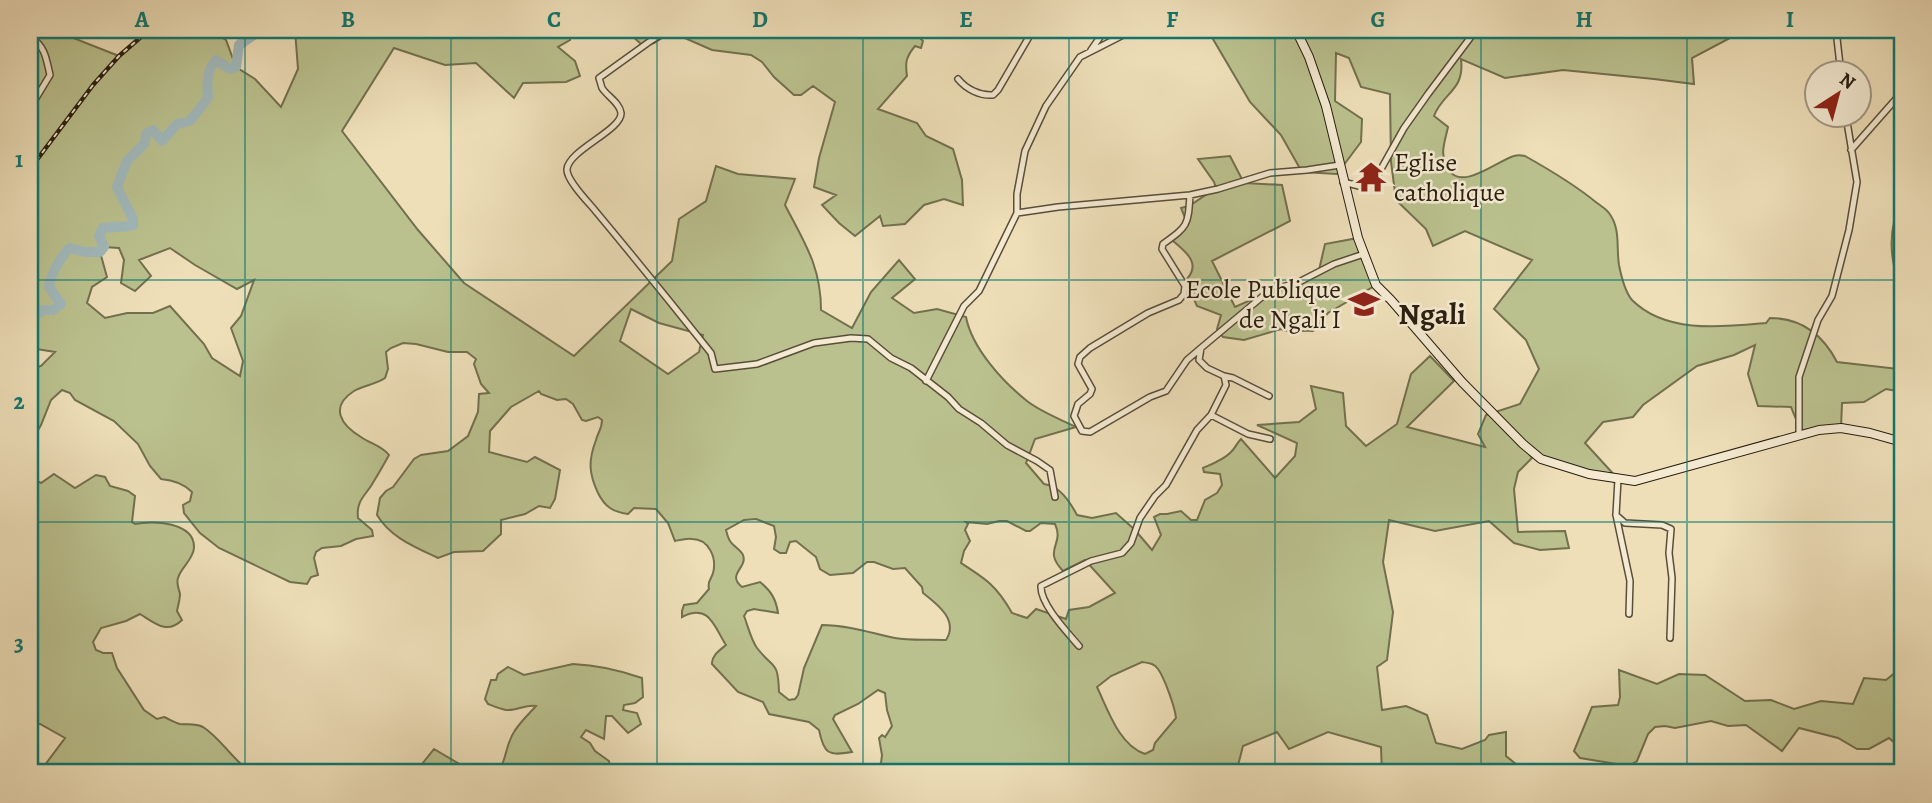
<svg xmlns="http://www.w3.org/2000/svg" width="1932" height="803" font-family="Alegreya,serif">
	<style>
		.green { fill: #bac18e; stroke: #72704e; stroke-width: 2; fill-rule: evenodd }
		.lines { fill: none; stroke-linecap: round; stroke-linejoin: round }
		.river { stroke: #a1b9bc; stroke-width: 10 }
		.street-casing { stroke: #5a4e3a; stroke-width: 8 }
		.secondary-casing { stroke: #291e0f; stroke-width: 10 }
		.street { stroke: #f4ead2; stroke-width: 5 }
		.secondary { stroke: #f4ead2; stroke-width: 8 }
		.rail-casing { stroke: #291e0f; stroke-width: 4.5 }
		.rail { stroke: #f4ead2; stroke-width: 2; stroke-dasharray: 5; stroke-linecap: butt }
		.grid { fill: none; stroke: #0f766e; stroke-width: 2; stroke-opacity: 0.55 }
		.labels { text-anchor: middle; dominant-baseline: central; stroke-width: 5; stroke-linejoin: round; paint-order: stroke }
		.poi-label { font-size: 26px; fill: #291e0f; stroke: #f4ead2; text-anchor: start }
		.quarter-label { font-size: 30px; font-weight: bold; fill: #291e0f; stroke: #f4ead2 }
		.neatline { fill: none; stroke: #0f766e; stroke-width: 2.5 }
		.grid-label { font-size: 23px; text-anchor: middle; font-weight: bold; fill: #0f766e }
	</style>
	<rect width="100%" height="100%" fill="#eedfb9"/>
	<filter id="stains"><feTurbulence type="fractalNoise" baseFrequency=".00286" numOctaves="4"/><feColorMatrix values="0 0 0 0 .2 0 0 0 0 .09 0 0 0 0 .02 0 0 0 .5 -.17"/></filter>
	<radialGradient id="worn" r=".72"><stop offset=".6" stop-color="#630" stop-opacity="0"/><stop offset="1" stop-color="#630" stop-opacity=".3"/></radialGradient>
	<path class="green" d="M30,30H59L63,34L119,56L149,30H208L226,40L236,67L255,79L281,107L298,69L295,30H569L570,40L558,47L575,61L580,76L566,82L523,83L514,98L476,63L445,65L394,48L342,131L418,230L464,283L574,356L672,261L679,219L706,201L716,166L738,174L795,179L785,205C804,242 821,266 821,310L852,328L871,292L899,260L915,279L892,298L914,313L937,309L966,317C972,348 1002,381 1027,401C1041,412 1060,419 1076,427L1035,439L1026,463L1044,484C1060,486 1070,502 1077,515L1092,518L1116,513L1135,530L1152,550L1161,535L1154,517L1160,514H1167L1181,511L1191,520H1197L1205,500L1217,493L1222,485L1220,474L1204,472L1203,468C1212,464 1223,460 1230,453C1235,449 1236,444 1241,439L1275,478L1295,456L1297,443L1257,425L1299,422L1316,409L1311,386L1343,393L1346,426L1366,446L1397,424L1411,374L1430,356L1454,381L1407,427L1485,447L1478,434L1486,415L1520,404L1539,369L1526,340L1494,309L1532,260L1465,231L1433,246L1426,229L1396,200L1391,162L1390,94L1361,87L1349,58L1336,53L1335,101L1362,119L1361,142L1337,174L1302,172L1281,135L1250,102L1210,34L1211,30H1745L1692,58L1694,84L1654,79L1563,70L1505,78L1461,59C1465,91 1443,92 1434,116L1448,127C1444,145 1439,154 1449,170C1462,191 1497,161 1514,156C1517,155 1521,155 1525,156C1550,170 1574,184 1597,203C1601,206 1606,209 1609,213C1621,229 1616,247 1619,265C1621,275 1625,292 1632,300C1666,334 1722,327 1766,323L1770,318C1802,318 1823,335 1837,362L1898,369L1902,355V392L1886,389L1864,402L1842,403L1841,428L1799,435L1796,419L1791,407L1758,406L1748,374L1755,345L1734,355L1697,366L1643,405L1633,417L1603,422L1585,443L1618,479L1541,459L1525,448L1532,458L1518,472L1514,489L1518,532L1565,531L1569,548L1540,550L1514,543L1489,521L1435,531L1389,520L1383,562L1393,612L1387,660L1377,667L1382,710L1406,706L1427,715L1436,743L1462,749L1485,740L1489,735L1506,732V756L1527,773H1382L1381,747L1328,732L1289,749L1277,732L1243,746L1236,773H875L876,766L881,763L882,755L879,738L882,735L885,737L892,726L887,710L885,693L878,690L858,704L835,715L833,719L852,752C828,756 824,754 819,730L809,722L769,714L763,702L738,692L712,664C711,656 720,650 726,645C715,629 710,602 682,617V611L684,605L697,603L709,589C707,581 711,580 713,573C717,558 709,539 692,539C687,538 680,540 675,541L668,523L656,509L634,508L628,514C613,512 605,507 598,493C589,474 588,461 596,440C598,432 602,429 602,420L598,417L586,421L582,420L573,404L566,399L557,400L541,394L539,391L511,407L490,431L489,452L527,462L535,457L560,470L555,499L550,508L539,506L525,514L501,520V534L483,551L454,552L438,558C415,547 391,538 377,515L380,498L386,491L393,487L414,459L421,455L448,451L468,436L478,412L479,394L489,393L481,384L474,364L476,359L467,352H448L416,344L403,343L391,348L386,352L388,369L385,378C375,385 364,385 354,391C329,407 341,425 361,437C371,444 382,446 389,455C384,464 379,473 374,481C366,496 356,499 358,518L372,530L373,536L356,539L341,546L322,548L316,552L314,558L318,575L311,577L307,584L290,582L219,548L200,533L184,513L183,505L190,501L192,492C184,484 173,480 161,479L150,466L138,444L114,421L75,400L70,393L62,390L51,400L41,425L30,444V370L41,366L55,352L30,348ZM104,247L119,248L124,260L121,283L135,291L151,276L139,260L170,248L195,265L237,289L254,280L241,316L231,328L243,361L240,376L212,358L204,344L170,306L153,313H127L105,318L87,303L92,287L107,277L100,252ZM631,309L659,323L703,335L699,352L668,374L620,341ZM756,519L774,526L776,537L774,549L780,553H786L790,542L796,541L816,557L820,569L830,575L853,573L867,562H874L893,569L905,568L922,587L923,593C937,604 959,620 946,640C930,639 911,641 895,638C871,633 848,625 822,625L804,668L798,695L795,699L789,700L779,692C778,660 774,670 757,648C751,640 748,626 744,616L747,611L754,609L778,613C776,599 771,591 760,582L742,587C726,574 748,568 743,555C741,550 733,546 730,541C728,538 727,534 726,530L744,520ZM999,521H1007L1026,531H1030L1041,523L1055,524C1065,545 1042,549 1063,571L1085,560L1115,593L1089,607L1069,610L1066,619L1036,609L1027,618L1012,613C997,586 986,579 961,563L964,551L970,541L965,530L968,524L966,522L987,524ZM1142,662C1148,663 1154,663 1158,669C1164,677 1175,707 1176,718L1155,743L1153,750L1145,754C1119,745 1108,710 1097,687L1111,676Z
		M611,30H919L918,36L923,41L921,48L915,46C906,57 905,62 907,76L878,109L917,123L926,136L953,149L962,180L963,205L944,199L924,205L905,224L883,226L880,216L855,236L839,223L822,205L836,195L814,187L819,158L835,102L813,86L801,95H794L774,77L762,62L751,55L712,50L678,35L665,36L654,43L642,45L627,31Z
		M1230,156L1244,183L1282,185L1290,221L1212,261L1235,307L1319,270L1325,244L1358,238L1376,285L1328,313L1313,331C1302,330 1289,333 1281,329L1244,340L1223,337L1217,329L1221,315L1197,306L1188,286L1187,279C1201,263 1186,252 1173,241L1174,235L1186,220L1181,208L1189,206L1216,188L1214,182L1198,159Z
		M1902,221V295C1894,270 1888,248 1894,222Z
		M54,474L75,488L96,475L105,477L110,486L128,491L135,496L132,522L135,524C153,520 195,522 194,548C193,560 181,567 178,578C176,584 179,589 180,594C180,599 178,606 177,611L182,620C167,635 155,623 140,614L126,621L101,628L93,642L96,650L103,653H112L117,668L144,710L157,719L164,717C169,719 175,723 180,724C188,725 195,723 203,727C223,740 233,762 254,773H152L134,770L132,773H39L65,738L40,724L30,723V477L41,483Z
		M573,664C597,665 619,670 642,678L643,697L635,703L624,705L623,710L637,713L641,724L628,733L612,716H606L604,739L586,730L581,737L590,743L595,751L609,761L611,771L598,773H498C506,761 506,744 514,732C520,722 529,714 536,706C526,704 517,711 506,710C500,709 493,706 488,704L485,699L491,680H496L498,674L508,667L524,675Z
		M1902,667V773H1892L1898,756L1897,745L1889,738L1869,749H1857L1838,738L1799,728L1782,751L1746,725L1728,726L1711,721L1675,728L1665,726L1655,727L1648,734L1637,761L1629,766L1580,758L1574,751L1592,707L1618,705L1620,697L1619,670L1657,684L1679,674L1705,675L1745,701L1771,700L1794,709L1821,701L1853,704L1864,678L1886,680Z
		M434,749L473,772L478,773H407L415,767L422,764Z"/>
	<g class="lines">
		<path class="river" d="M30,320L43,310H53L61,304L49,287C51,274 60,257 70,248L85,252H100L104,247L99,236L103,228C113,226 124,228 133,225V219L117,187L127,161L145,143L146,134L153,130L162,141L177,124L190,121L208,98C207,83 206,71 216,60L230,69L236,67L239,45L261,30"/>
		<g class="street-casing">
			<path id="street" d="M668,30L649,42L599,78C600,81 601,85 602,88C607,96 620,103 621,113C622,130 569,150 567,169C566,179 586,200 593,208C633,256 672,304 711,353L715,369L757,364L814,343L851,338L868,339L891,358L911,368L948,397L959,409L981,423L1007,445L1037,461L1050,470L1055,497
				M1836,30L1841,74
				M30,36C45,47 46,57 50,75L30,108
				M1091,50L1105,30
				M958,79C966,89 980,96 993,95L998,90L1033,30
				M1851,150L1896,99L1902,95
				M1343,182L1359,186L1376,178L1404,128L1428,94L1476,30
				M1190,195C1188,226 1188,226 1163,244L1162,249L1185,286L1184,294L1179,300L1148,313L1090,348L1080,357L1078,364L1092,389L1090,394L1078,404L1074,416L1082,431L1090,432L1150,397L1166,391L1187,360L1201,348
				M1017,213L1058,207L1190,195L1218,189L1270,173L1307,170L1340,165
				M1224,376L1233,378L1269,396
				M926,381L964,306L979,291L1017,213V194L1025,151L1046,106L1080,57L1133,30
				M1211,415L1248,434L1270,439
				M1799,435V377L1818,320L1832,296L1849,230L1857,182L1846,116
				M1618,479L1616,515L1630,581L1629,614
				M1616,515L1625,523L1662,525L1671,529L1669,553L1672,578L1670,638
				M1079,646C1068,633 1040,604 1041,586L1091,561L1122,553L1131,543L1140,518L1155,496L1166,485L1197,430L1211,415L1226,385L1224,376L1207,368L1199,360L1201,348L1269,291L1299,282L1334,264L1364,254"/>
		</g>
		<g class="secondary-casing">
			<path id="secondary" d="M1296,30L1309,57L1326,106L1358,238L1376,285L1391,300L1462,382L1523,444L1541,459L1589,474L1635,481L1819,430L1841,428L1870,433L1902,442"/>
		</g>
		<use href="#street" class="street"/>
		<use href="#secondary" class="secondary"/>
		<g class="rail-casing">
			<path id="rail" d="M30,169L93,85L119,56L149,30"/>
		</g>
		<use href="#rail" class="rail"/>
	</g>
	<path class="grid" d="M245,30V773M451,30V773M657,30V773M863,30V773M1069,30V773M1275,30V773M1481,30V773M1687,30V773M30,280H1902M30,522H1902"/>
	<defs>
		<g id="temple-bare" transform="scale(2.415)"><path d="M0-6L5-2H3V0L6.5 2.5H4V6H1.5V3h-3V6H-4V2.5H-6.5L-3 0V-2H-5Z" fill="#8f2418" stroke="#f4ead2" stroke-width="2.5" paint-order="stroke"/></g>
		<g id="school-bare" transform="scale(2.415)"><path d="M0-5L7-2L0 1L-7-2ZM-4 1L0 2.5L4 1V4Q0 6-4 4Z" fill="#8f2418" stroke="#f4ead2" stroke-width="2.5" paint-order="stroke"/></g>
	</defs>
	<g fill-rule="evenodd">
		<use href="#temple-bare" x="1371" y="177"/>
		<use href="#school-bare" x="1364" y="304"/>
	</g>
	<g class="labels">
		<g class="poi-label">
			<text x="1394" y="162">Eglise<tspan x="1394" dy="30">catholique</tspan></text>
			<text x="1341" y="289" text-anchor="end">Ecole Publique<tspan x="1341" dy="30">de Ngali I</tspan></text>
		</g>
		<g class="quarter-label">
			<text x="1432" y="314">Ngali</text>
		</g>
	</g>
	<rect width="1932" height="803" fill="none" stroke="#eedfb9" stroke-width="77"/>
	<g transform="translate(1838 94) rotate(36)"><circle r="33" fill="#f4ead2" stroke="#a39884" stroke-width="2"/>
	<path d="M0-5L12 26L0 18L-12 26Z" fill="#8f2418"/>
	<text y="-10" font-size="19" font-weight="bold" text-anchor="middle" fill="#291e0f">N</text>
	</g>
	<rect x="38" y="38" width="1856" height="726" class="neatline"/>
	<g class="grid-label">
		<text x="142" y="27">A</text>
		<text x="348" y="27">B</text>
		<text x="554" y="27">C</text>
		<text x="760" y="27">D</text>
		<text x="966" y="27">E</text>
		<text x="1172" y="27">F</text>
		<text x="1378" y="27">G</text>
		<text x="1584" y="27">H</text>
		<text x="1790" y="27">I</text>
		<text x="19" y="167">1</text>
		<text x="19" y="409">2</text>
		<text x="19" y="651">3</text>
	</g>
	<rect width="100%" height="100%" filter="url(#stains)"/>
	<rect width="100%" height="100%" fill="url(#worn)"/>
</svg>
